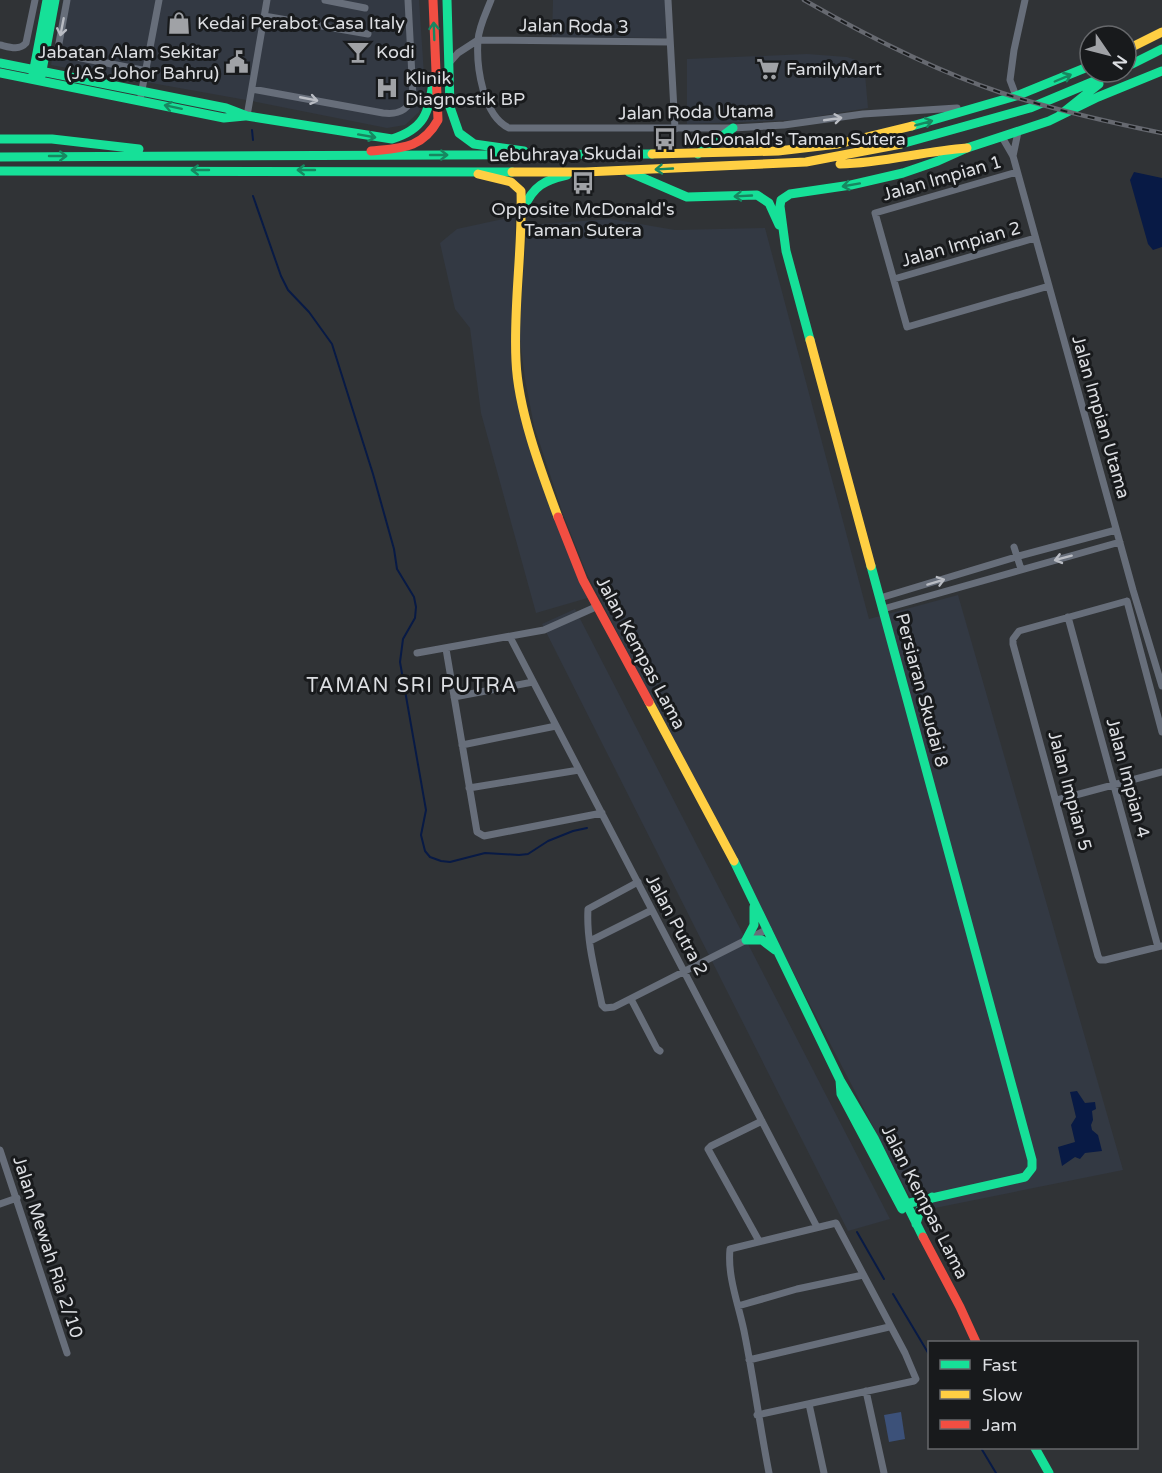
<svg xmlns="http://www.w3.org/2000/svg" width="1162" height="1473" font-family="'Varela Round',sans-serif">
<style>
.built{fill:#333943}
.green{fill:#3c5179}
.water{fill:#081a45}
.lines{fill:none;stroke-linecap:round;stroke-linejoin:round}
.stream{stroke:#081a45;stroke-width:2}
.street{stroke:#676e7a;stroke-width:7}
.fast{stroke:#16e098;stroke-width:9}
.slow{stroke:#ffcf43;stroke-width:9}
.jam{stroke:#f24e42;stroke-width:9}
.rail-casing{stroke:#666970;stroke-width:4.5}
.rail{stroke:#181a1c;stroke-width:2;stroke-dasharray:7;stroke-linecap:butt}
.oneway{stroke:#b9bcc3}
.oneway2{stroke:#178760}
.labels{text-anchor:middle;stroke-width:6;stroke-linejoin:round;paint-order:stroke}
.poi-label{font-size:18px;fill:#dcdee2;stroke:#181a1c;text-anchor:start}
.street-label{font-size:18px;fill:#dcdee2;stroke:#181a1c}
.neighbourhood-label{font-size:20px;letter-spacing:1.5px;fill:#dcdee2;stroke:#181a1c}
</style>
<rect width="100%" height="100%" fill="#303336"/>
<!-- built -->
<path class="built" d="M63 0H419L425 90 419 112 405 125 387 128 252 101 51 65Z
M553 0H665L666 38 552 37Z
M807 54 847 57 864 63 868 108 795 120 687 124V59Z
M515 218V323L520 412 591 597 536 613 481 413 470 328 455 309 440 243 457 229 503 219Z
M611 219 675 230 765 228 869 619 958 595 1123 1170 920 1211 907 1192 586 572 563 514 534 426 525 379 519 332 527 225Z
M575 609 890 1219 848 1231 542 624Z"/>
<!-- green -->
<path class="green" d="M901 1412 905 1439 889 1442 884 1415Z"/>
<!-- water -->
<path class="water" d="M1134 172 1162 178V247L1153 250 1148 244 1130 180Z
M1077 1091 1085 1103 1095 1102 1096 1109 1092 1111 1093 1120 1091 1125 1092 1130 1098 1135 1102 1151 1085 1153 1080 1159 1075 1157 1062 1166 1058 1147 1075 1142 1071 1125 1076 1117 1070 1092Z"/>
<g class="lines">
<!-- stream -->
<path class="stream" d="M252 130 253 140
M253 196 281 276 288 290 309 312 332 344 373 474 394 549 397 569 414 597 416 607 415 618 403 639 400 662 426 810 421 835 425 851 430 857 441 861 450 862 485 853 519 855 528 854 548 841 573 831 587 828
M857 1232 884 1279
M893 1294 930 1356
M981 1448 996 1473"/>
<!-- street -->
<path class="street" d="M325 0 365 8
M491 0C486 13 479 26 478 40 476 66 483 116 509 128H733L784 125 863 114 957 108
M668 0 675 129
M264 16 368 34
M0 45C9 47 19 51 26 43L35 0
M46 51 147 71
M57 54 67 0
M450 62 458 53 478 40 670 42
M252 89 383 113C398 115 408 111 413 96L408 0
M141 95 159 0
M1016 96 1010 80 1014 50 1025 0
M247 116 267 0
M1002 137 1013 156 1133 590 1162 686
M1013 156 1018 132
M1017 172 875 213 907 327 1049 286
M894 279 1035 238
M1014 547 1021 569
M880 598 1019 556 1116 530
M883 609 1120 542
M1068 617 1158 947
M510 637 817 1227
M446 649 477 832 484 836 602 813
M417 653 544 630 598 606
M454 697 533 682
M1162 732 1127 601 1019 631 1013 639V644L1098 956 1100 960H1105L1162 946
M462 745 556 726
M469 788 579 770
M1057 800 1162 772
M638 882 588 909C586 941 596 975 602 1005L605 1008 614 1007 768 929
M590 941 652 910
M631 999 657 1049 660 1051
M0 1150 67 1353
M0 1204 17 1198
M759 1241 708 1149 711 1146 762 1121
M738 1306 797 1289 863 1275
M749 1360 889 1327
M866 1391 884 1473
M809 1404 824 1473
M757 1415 914 1381 916 1379 905 1353 836 1223 730 1249C727 1278 740 1308 745 1336 754 1381 760 1427 769 1473"/>
<!-- fast -->
<path class="fast" d="M447 0 450 107 459 133 474 144 524 151
M0 63 226 108 247 116 392 139C424 129 429 113 433 82
M1126 67 1162 49
M0 73 224 118 245 116
M33 74 47 0
M41 76 55 0
M1060 115 1099 84
M912 126 1016 96 1090 66
M0 139H52L139 149
M901 144 1030 108 1116 72
M698 154 733 128
M0 157 652 154
M0 171 512 172
M629 172 687 197 757 195 769 203 779 225
M524 208C533 186 545 180 567 175
M810 340 786 251 780 206 781 200 790 194 851 185 903 173 938 161 967 148 1049 121 1098 97 1162 71
M871 566 1032 1160V1168L1025 1177 901 1205
M734 861 840 1080 874 1138 923 1237
M746 940H762L775 950
M746 940 754 925V907
M840 1080 841 1094 902 1209
M916 1224 920 1210 932 1197
M1035 1448 1049 1473"/>
<!-- slow -->
<path class="slow" d="M1126 50 1162 32
M652 154 778 151 838 144 912 126
M840 164C883 163 924 151 967 148
M512 172H585L806 162 901 144
M478 174 511 182 521 191C523 248 513 305 516 361 518 410 541 471 558 517
M810 340 871 566
M649 702 734 861"/>
<!-- jam -->
<path class="jam" d="M371 151C401 148 422 149 438 120L433 0
M558 517 583 580 649 702
M923 1237 960 1307 976 1342"/>
<!-- rail casing -->
<g class="rail-casing">
<path id="rail" d="M804 0C867 36 933 70 1002 93 1055 110 1108 122 1162 133"/>
</g>
<!-- rail -->
<use href="#rail" class="rail"/>
</g>
<!-- one-way arrows -->
<defs><path id="oneway-shaft" d="M-6 0H5M1.5-3L5.5 0L1.5 3" fill="none" stroke-width="1.6" stroke-linecap="round" stroke-linejoin="round" transform="scale(1.5)"/></defs>
<g class="oneway">
<use href="#oneway-shaft" transform="translate(62 27) rotate(101)"/>
<use href="#oneway-shaft" transform="translate(309 99) rotate(11)"/>
<use href="#oneway-shaft" transform="translate(833 119) rotate(-8)"/>
<use href="#oneway-shaft" transform="translate(1063 558) rotate(165)"/>
<use href="#oneway-shaft" transform="translate(936 582) rotate(-17)"/>
</g>
<g class="oneway2">
<use href="#oneway-shaft" transform="translate(434 31) rotate(-92)"/>
<use href="#oneway-shaft" transform="translate(1063 78) rotate(-23)"/>
<use href="#oneway-shaft" transform="translate(173 107) rotate(-168)"/>
<use href="#oneway-shaft" transform="translate(924 123) rotate(-15)"/>
<use href="#oneway-shaft" transform="translate(367 136) rotate(10)"/>
<use href="#oneway-shaft" transform="translate(439 155)"/>
<use href="#oneway-shaft" transform="translate(58 156)"/>
<use href="#oneway-shaft" transform="translate(664 169) rotate(177)"/>
<use href="#oneway-shaft" transform="translate(200 170) rotate(180)"/>
<use href="#oneway-shaft" transform="translate(306 170) rotate(-180)"/>
<use href="#oneway-shaft" transform="translate(851 185) rotate(170)"/>
<use href="#oneway-shaft" transform="translate(743 196) rotate(177)"/>
</g>
<!-- icons -->
<defs>
<g id="shop-bare" transform="scale(1.8)"><path d="M-5-2.5h2.3a2.7 3.5 0 0 1 5.4 0H5L5.5 6h-11ZM-1.5-2.5h3a1.5 2.3 0 0 0-3 0Z" fill="#a0a2a6" stroke="#181a1c" stroke-width="2.5" paint-order="stroke"/></g>
<g id="bar-bare" transform="scale(1.8)"><path d="M-6-5H6L.8 .8V4.5H3.5V6h-7V4.5H-.8V.8Z" fill="#a0a2a6" stroke="#181a1c" stroke-width="2.5" paint-order="stroke"/></g>
<g id="civic-bare" transform="scale(1.8)"><path d="M-.6-6.5H3V-4.5H.6V-3L4-1V1h2V6H-6V1h2V-1L-.6-3ZM-1.2 2.5V6h2.4V2.5Z" fill="#a0a2a6" stroke="#181a1c" stroke-width="2.5" paint-order="stroke"/></g>
<g id="supermarket-bare" transform="scale(1.8)"><path d="M-6-5.5h2.5l.6 2H6L4.5 2H-2.5L-4.4-4H-6ZM-1.5 3.2a1.3 1.3 0 1 0 .1 0ZM3 3.2a1.3 1.3 0 1 0 .1 0Z" fill="#a0a2a6" stroke="#181a1c" stroke-width="2.5" paint-order="stroke"/></g>
<g id="hospital-bare" transform="scale(1.8)"><path d="M-5-5h3v3.5h4V-5h3V5h-3V1.5h-4V5h-3Z" fill="#a0a2a6" stroke="#181a1c" stroke-width="2.5" paint-order="stroke"/></g>
<g id="bus-bare" transform="scale(1.8)"><path d="M-5-6H5V4H4V6H2V4H-2V6H-4V4H-5ZM-3.5-4V0h7V-4ZM-3.5 1.2v1.5H-2V1.2ZM2 1.2v1.5H3.5V1.2Z" fill="#a0a2a6" stroke="#181a1c" stroke-width="2.5" paint-order="stroke"/></g>
</defs>
<g fill-rule="evenodd">
<use href="#shop-bare" x="179" y="23"/>
<use href="#bar-bare" x="358" y="52"/>
<use href="#civic-bare" x="237" y="62"/>
<use href="#supermarket-bare" x="768" y="69"/>
<use href="#hospital-bare" x="387" y="88"/>
<use href="#bus-bare" x="665" y="139"/>
<use href="#bus-bare" x="583" y="183"/>
</g>
<g class="labels">
<!-- poi labels -->
<g class="poi-label">
<text x="197" y="29">Kedai Perabot Casa Italy</text>
<text x="219" y="58" text-anchor="end">Jabatan Alam Sekitar<tspan x="219" dy="21">(JAS Johor Bahru)</tspan></text>
<text x="376" y="58">Kodi</text>
<text x="786" y="75">FamilyMart</text>
<text x="405" y="84">Klinik<tspan x="405" dy="21">Diagnostik BP</tspan></text>
<text x="683" y="145">McDonald's Taman Sutera</text>
<text x="583" y="215" text-anchor="middle">Opposite McDonald's<tspan x="583" dy="21">Taman Sutera</tspan></text>
</g>
<!-- street labels -->
<g class="street-label">
<text transform="translate(574 26) rotate(1)" y="6">Jalan Roda 3</text>
<text transform="translate(696 112) rotate(-1)" y="6">Jalan Roda Utama</text>
<text transform="translate(565 154) rotate(-1)" y="6">Lebuhraya Skudai</text>
<text transform="translate(942 178) rotate(-16)" y="6">Jalan Impian 1</text>
<text transform="translate(961 244) rotate(-16)" y="6">Jalan Impian 2</text>
<text transform="translate(1101 417) rotate(74)" y="6">Jalan Impian Utama</text>
<text transform="translate(641 653) rotate(62)" y="6">Jalan Kempas Lama</text>
<text transform="translate(922 690) rotate(75)" y="6">Persiaran Skudai 8</text>
<text transform="translate(1128 778) rotate(75)" y="6">Jalan Impian 4</text>
<text transform="translate(1070 791) rotate(75)" y="6">Jalan Impian 5</text>
<text transform="translate(677 925) rotate(62)" y="6">Jalan Putra 2</text>
<text transform="translate(925 1202) rotate(63)" y="6">Jalan Kempas Lama</text>
<text transform="translate(48 1247) rotate(72)" y="6">Jalan Mewah Ria 2/10</text>
</g>
<!-- neighbourhood labels -->
<g class="neighbourhood-label">
<text x="412" y="692">TAMAN SRI PUTRA</text>
</g>
</g>
<!-- legend -->
<rect x="928" y="1341" width="210" height="108" fill="#181a1c" stroke="#66686b" stroke-width="1.5"/>
<rect x="940" y="1360" width="30" height="9" fill="#16e098" stroke="#66686b" stroke-width="1.5"/>
<text x="982" y="1371" font-size="18" fill="#dcdee2">Fast</text>
<rect x="940" y="1390" width="30" height="9" fill="#ffcf43" stroke="#66686b" stroke-width="1.5"/>
<text x="982" y="1401" font-size="18" fill="#dcdee2">Slow</text>
<rect x="940" y="1420" width="30" height="9" fill="#f24e42" stroke="#66686b" stroke-width="1.5"/>
<text x="982" y="1431" font-size="18" fill="#dcdee2">Jam</text>
<!-- north arrow -->
<g transform="translate(1108 54) rotate(125)"><circle r="28" fill="#181a1c" stroke="#66686b" stroke-width="1.5"/>
<path d="M0-4.5L10 22L0 15L-10 22Z" fill="#a0a2a6"/>
<text y="-9" font-size="16" font-weight="bold" text-anchor="middle" fill="#dcdee2">N</text>
</g>
</svg>
